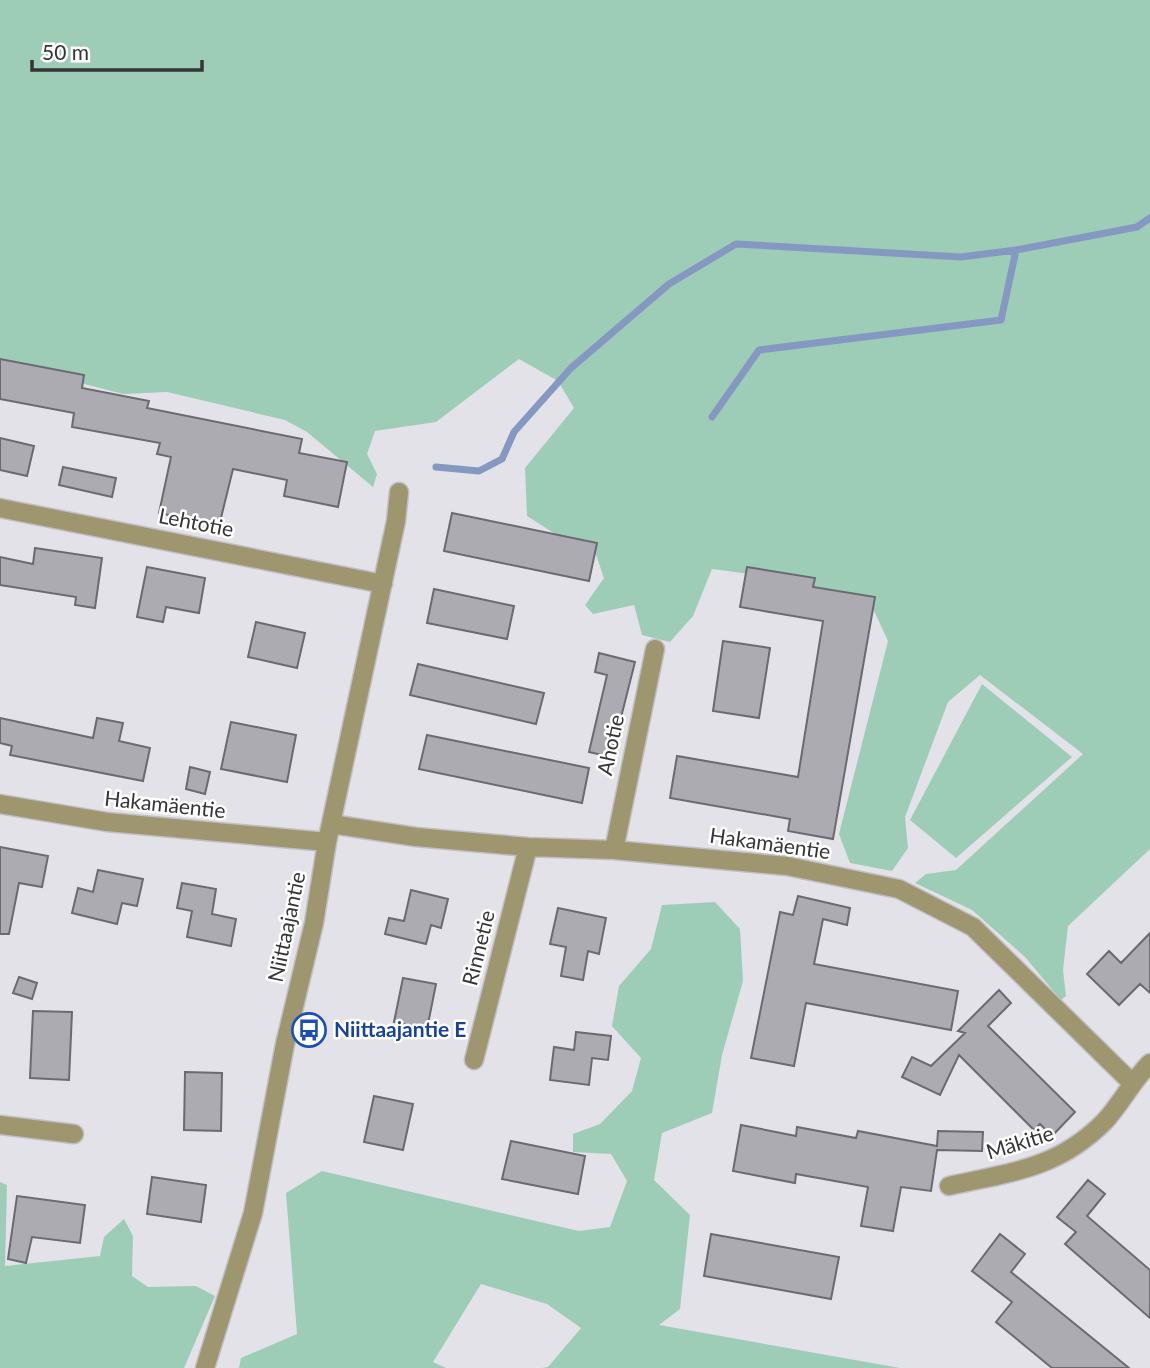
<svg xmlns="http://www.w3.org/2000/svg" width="1150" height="1368" font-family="Lato,sans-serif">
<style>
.green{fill:#9ecdb7}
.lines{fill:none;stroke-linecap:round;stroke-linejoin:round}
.stream{stroke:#8498c2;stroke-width:7}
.building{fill:#acabb1;stroke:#6b6a6f;stroke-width:2}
.street-casing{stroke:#bfbfc5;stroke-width:21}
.street{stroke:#9e966e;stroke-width:18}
.labels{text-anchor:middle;stroke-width:5;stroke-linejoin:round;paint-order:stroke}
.street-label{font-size:21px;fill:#353537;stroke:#fff}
.transit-label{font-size:21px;font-weight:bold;fill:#164399;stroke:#fff;text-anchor:start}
</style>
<rect width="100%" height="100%" fill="#e2e2e8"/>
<!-- green -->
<path class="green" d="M0 0H1150V849L1068 926 1063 970 1066 996 1061 1000 1025 957 972 910 915 883 926 874 956 870 1083 754 980 675 948 702 905 817 908 848 892 871 850 863 839 834 888 641 868 598 827 596 788 579 712 569 693 616 670 642 642 635 634 605 593 614 585 605 604 578 595 552 563 539 527 516 525 468 574 408 558 381 519 359 436 422 375 431 367 454 377 474 373 487 307 432 285 420 167 392 123 394 0 362Z
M982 684 1072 757 956 858 910 820Z
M715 902 740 929 743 981 722 1055 712 1113 662 1133 654 1180 690 1215 680 1309 659 1325 900 1368H542L548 1367 581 1328 547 1304 481 1284 433 1362 446 1368H239L241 1358 297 1334 286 1193 322 1171 579 1231 610 1227 627 1181 611 1154 573 1152V1134L600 1124 632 1091 641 1058 612 1026 619 986 651 949 662 905Z
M0 1182 7 1185 5 1266 100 1256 104 1237 124 1219 133 1236 132 1276 148 1287 196 1286 215 1296 184 1368H0Z"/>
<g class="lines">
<!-- stream -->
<path class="stream" d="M712 417 759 350 1001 320 1016 250
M436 467 479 471 502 459 514 432 571 368 669 284 736 244 961 257 1016 250 1137 227 1150 218"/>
</g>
<!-- building -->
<path class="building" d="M0 359 84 375 82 388 149 401 147 408 302 439 299 453 347 462 338 507 284 496 287 480 233 469 219 526 159 513 171 457 157 454 160 443 72 427 74 413 0 399Z
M0 438 34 446 27 476 0 470Z
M63 467 116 478 112 497 59 485Z
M452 513 597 543 589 581 444 551Z
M35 548 102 558 95 608 75 605 76 597 0 585V557L33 564Z
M147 567 205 578 199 613 166 607 163 622 137 617Z
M747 567 815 578 813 587 875 597 833 839 788 831 790 819 670 798 677 756 798 777 823 621 740 607Z
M434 589 514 606 507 639 427 623Z
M256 622 305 633 297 668 248 657Z
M723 641 770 648 759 718 713 711Z
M599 653 635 662 611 757 589 752 607 675 595 672Z
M418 664 544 693 536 724 410 695Z
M0 718 93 738 97 718 123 723 119 741 150 748 143 781 10 755 12 746 0 743Z
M231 722 296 735 287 782 221 769Z
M427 735 589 768 582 803 419 769Z
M190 767 210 772 205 794 186 789Z
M0 847 48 856 42 887 19 883 9 934H0Z
M98 870 143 879 137 906 122 903 117 924 72 913 78 888 93 892Z
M182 883 216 889 212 914 236 919 231 946 187 937 192 911 177 908Z
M411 890 448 899 441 928 431 925 426 944 385 934 389 918 404 921Z
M798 896 850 908 847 925 823 919 814 964 958 991 951 1030 806 1003 794 1066 751 1058 780 912 793 915Z
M558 908 606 918 599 954 588 951 583 980 561 976 566 947 550 944Z
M1150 933V993L1140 984 1119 1005 1087 974 1109 951 1121 963Z
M19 977 37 983 32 999 13 993Z
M403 978 436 984 427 1029 394 1022Z
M999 990 1011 1003 988 1026 1075 1112 1052 1136 1040 1124 1034 1130 959 1055 940 1095 902 1077 912 1057 931 1066 965 1033 958 1031Z
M33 1011 72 1012 69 1080 30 1078Z
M576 1032 611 1036 608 1060 592 1058 589 1085 550 1080 554 1047 574 1050Z
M185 1072 222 1073 221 1131 184 1130Z
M374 1096 413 1104 403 1150 364 1142Z
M741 1125 796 1136 797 1127 856 1138 858 1131 937 1146 938 1131 983 1132 982 1151 937 1150 931 1191 901 1187 893 1231 861 1226 868 1187 796 1174 795 1183 733 1171Z
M511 1141 585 1156 578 1194 502 1179Z
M152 1177 206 1185 201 1222 147 1214Z
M1088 1180 1105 1194 1087 1216 1150 1270V1318L1065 1244 1076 1232 1057 1217Z
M17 1196 85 1205 80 1243 32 1237 26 1263 8 1259Z
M711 1234 839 1257 831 1299 704 1276Z
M1000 1234 1025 1254 1011 1272 1129 1368H1052L996 1322 1012 1302 972 1271Z"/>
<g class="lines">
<!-- street casing -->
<g class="street-casing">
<path id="street" d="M0 508 383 584
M0 804 107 822 327 842
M331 824 416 837 528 847 614 850 787 866 899 889 973 927 1131 1082
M614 850 655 649
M474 1060 528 847
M0 1125 74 1134
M949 1186C1011 1172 1057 1169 1104 1122 1121 1104 1132 1081 1150 1063
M205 1368 253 1213 285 1044 314 923 327 842 396 521 399 492"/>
</g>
<!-- street -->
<use href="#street" class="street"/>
</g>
<!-- icons -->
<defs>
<g id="bus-ring" transform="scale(1.75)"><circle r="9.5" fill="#fff" stroke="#1a4fb4" stroke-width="1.5"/><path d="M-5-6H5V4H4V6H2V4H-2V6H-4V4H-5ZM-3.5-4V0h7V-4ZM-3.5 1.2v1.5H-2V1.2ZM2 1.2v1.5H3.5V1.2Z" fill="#1a4fb4"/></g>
</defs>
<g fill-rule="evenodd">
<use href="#bus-ring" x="309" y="1030"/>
</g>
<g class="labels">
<!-- street labels -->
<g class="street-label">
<text transform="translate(196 523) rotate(11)" y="7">Lehtotie</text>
<text transform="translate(611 745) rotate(-78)" y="7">Ahotie</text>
<text transform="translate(165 805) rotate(6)" y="7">Hakamäentie</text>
<text transform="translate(770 844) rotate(8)" y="7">Hakamäentie</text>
<text transform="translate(287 927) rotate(-78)" y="7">Niittaajantie</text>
<text transform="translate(479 948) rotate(-76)" y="7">Rinnetie</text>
<text transform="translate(1020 1143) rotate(-17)" y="7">Mäkitie</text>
</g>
<!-- transit labels -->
<g class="transit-label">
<text x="334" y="1037">Niittaajantie E</text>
</g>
</g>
<!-- scale -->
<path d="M32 60v10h170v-10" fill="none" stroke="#353537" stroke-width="3.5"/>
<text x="42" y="60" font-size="21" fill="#353537" stroke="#ffffff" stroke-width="5" paint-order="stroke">50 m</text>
</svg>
